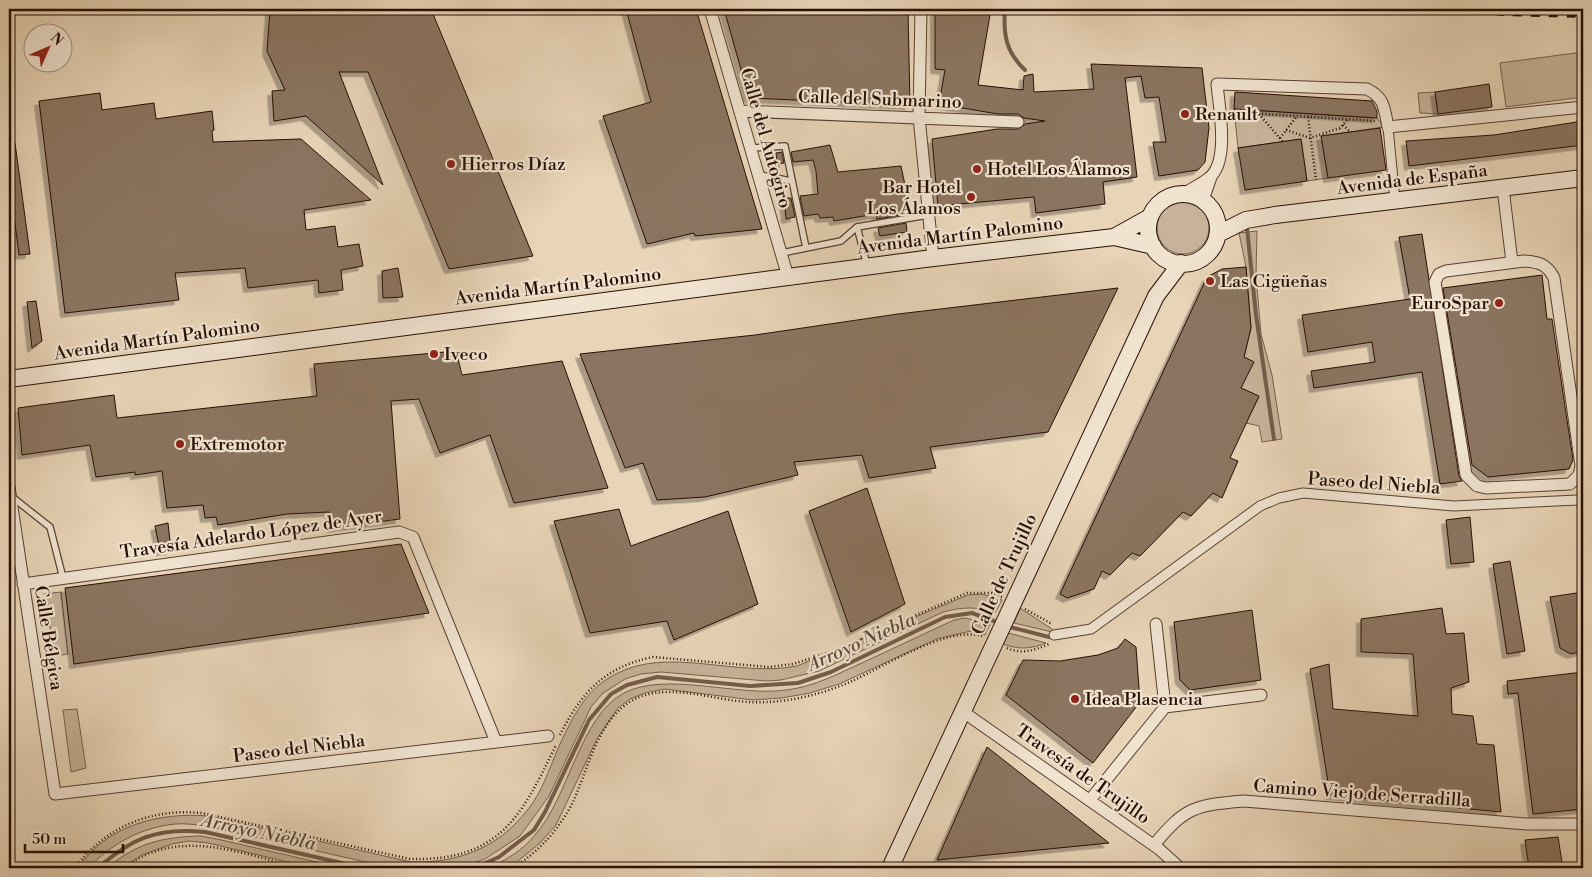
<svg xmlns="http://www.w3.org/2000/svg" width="1592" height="877" font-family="'Libre Bodoni',serif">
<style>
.green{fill:#c7b399;stroke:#77614e}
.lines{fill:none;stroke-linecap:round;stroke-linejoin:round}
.stream{stroke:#735d4b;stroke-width:4}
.building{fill:#8b7561;stroke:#270f04;filter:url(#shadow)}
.service-casing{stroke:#574031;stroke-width:8}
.pedestrian-casing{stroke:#574031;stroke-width:11}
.minor-casing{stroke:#574031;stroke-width:13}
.secondary-casing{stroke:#270f04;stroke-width:18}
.path{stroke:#270f04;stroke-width:2.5;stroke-dasharray:1 2.5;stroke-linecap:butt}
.service{stroke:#f0e3d0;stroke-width:5.5}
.pedestrian{stroke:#f0e3d0;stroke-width:9}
.minor{stroke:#f0e3d0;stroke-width:11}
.secondary{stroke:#f0e3d0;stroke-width:16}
.rail{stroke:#270f04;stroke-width:4;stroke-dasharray:9 9;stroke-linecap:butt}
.poi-dot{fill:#8f2418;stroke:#f0e3d0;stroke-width:2}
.labels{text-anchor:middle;stroke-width:4.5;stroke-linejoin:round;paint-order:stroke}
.street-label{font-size:18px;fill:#270f04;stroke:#f0e3d0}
.poi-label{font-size:18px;fill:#270f04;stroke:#f0e3d0;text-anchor:start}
.water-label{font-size:19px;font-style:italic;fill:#604a39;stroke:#f0e3d0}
</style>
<defs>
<filter id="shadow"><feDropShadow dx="-4.5" dy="4.5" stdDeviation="0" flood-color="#0004"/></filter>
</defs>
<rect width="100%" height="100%" fill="#e8d4b7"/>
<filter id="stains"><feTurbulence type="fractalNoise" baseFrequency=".004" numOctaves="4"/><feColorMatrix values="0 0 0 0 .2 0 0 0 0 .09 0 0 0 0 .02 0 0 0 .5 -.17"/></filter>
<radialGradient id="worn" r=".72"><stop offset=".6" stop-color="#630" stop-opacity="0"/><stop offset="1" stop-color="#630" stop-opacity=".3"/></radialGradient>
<!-- green -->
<path class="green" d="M1583 52V97L1506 107 1500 63Z
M1435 92 1438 114 1420 113 1418 93Z
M1234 109 1377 118 1384 127 1322 136 1328 178 1307 181 1301 139 1238 148Z
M1157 228a26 26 0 1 1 52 0a26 26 0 1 1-52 0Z
M1257 231 1256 276 1261 334 1272 375 1282 439 1262 442 1259 426 1246 423 1259 397 1241 388 1253 362 1244 357 1251 328 1246 267 1239 233Z
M61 592 68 654 55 656 44 594Z
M982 594 1002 600 995 613C977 606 962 607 943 612L819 671 781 680 766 681 661 672 641 674 625 679 602 694 591 707 549 796 520 836 485 859 464 866 392 868 207 826C197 825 185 823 175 824 143 827 110 844 89 868H78C107 825 159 812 208 816L411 862C464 863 504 845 534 801 545 784 552 761 561 742 573 716 587 689 614 675 667 645 737 678 797 666L968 595Z
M1020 608 1052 629V632L1014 623Z
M965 618 990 624 985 635 971 631 937 639 839 684 810 693 782 698 753 700 665 689 645 693 630 699 618 708 597 739 556 825 540 843 518 861 508 868H489C506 860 523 850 535 835 569 797 580 716 624 693 666 671 738 697 786 690 814 687 839 673 864 662 894 648 924 634 954 620Z
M1008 633 1046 643C1031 649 1019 650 1003 644Z
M77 709 86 768 71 772 63 710Z
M201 836 217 839 343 868H313L208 843 189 841 172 844 142 855 123 868H107C137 843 162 837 201 836Z"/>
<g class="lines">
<!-- stream -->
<path class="stream" d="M1005 9C1003 35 1006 52 1025 70
M1247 228 1256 315 1274 439
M1006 626 1049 637
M98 868C132 838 158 827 205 832L364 868
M474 868 499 857 534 830 545 812 589 720 611 694 627 685 657 677 750 686 798 683 831 672 945 617 972 613 999 623"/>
</g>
<!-- building -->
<path class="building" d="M270 9H431L533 256 449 269 368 72H339L383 185 306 116 274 121 272 91 285 90 267 51Z
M626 9H696L762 229 695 236 694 233 647 244 603 116 651 102Z
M724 9H908L910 105 749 98Z
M935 9H991L978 85 1023 90 1024 76 1033 74 1034 92 1094 89 1091 64 1202 68 1209 128 1205 162 1198 170 1159 176 1153 142H1166L1159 97 1145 98 1141 76 1125 78 1137 177 1103 182 1105 204 1036 213 1034 197 938 206 932 139 997 129H1018L1025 124 1045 121 1024 118 1018 114H998L939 104 945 70 935 69Z
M1489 84 1492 107 1438 114 1435 92Z
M1235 92 1372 101 1377 111V118L1234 109Z
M100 93 102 110 154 103 156 119 212 111 214 130 212 131 213 142 301 139 371 200 304 210 306 230 335 226 338 247 359 244 363 266 341 270 343 290 319 293 318 280 248 288 245 268 175 273 179 300 65 313 39 101Z
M1583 121V145L1409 166 1406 141 1494 135Z
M1380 128 1386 170 1328 178 1321 136Z
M1301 139 1307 181 1245 190 1238 148Z
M15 143 30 254 19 255 9 176V144Z
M830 145 838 172 901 166 905 185V214L877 219 876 214 834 221 833 217 820 218 818 214 804 216 800 196 818 194 816 171 813 160 793 162 791 152Z
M782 152 784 163 777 164 776 153Z
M784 198H791L795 217 786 219Z
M906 223 907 232 880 236 878 228Z
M1422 234 1459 476 1462 481 1440 484 1422 372 1314 388 1311 371 1375 362 1372 342 1308 352 1302 315 1410 299 1399 237Z
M1246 267 1251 328 1244 357 1254 362 1241 388 1259 396 1230 458 1238 461 1222 498 1213 493 1191 516 1183 512 1140 556 1132 553 1110 575 1102 571 1094 589 1067 598 1060 594 1207 277 1222 269Z
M398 268 403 297 383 298 382 271Z
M1542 275 1547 319H1552L1573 460 1569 469 1488 477 1472 465 1443 288Z
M1118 288 1048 432 930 447 936 468 869 478 862 455 794 462 798 475 705 497 657 500 643 463 625 468 580 354 755 335 898 314Z
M36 301 42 341 32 348 27 302Z
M456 351 462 375 562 361 608 488 514 503 490 435 440 453 419 399 391 401 400 519 331 528 329 512 287 514 218 525 216 517 205 518 203 505 167 508 162 471 135 475V472L96 477 90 445 22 455 18 408 114 395 117 418 317 396 314 364Z
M867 488 905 604 851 632 809 511Z
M619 509 631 546 728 511 758 604 674 640 667 621 590 633 554 521Z
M1470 517 1474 562 1451 564 1446 520Z
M168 523 171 550 160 551 155 526Z
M401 544 429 613 74 664 65 588Z
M1510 561 1525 651 1507 654 1493 564Z
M1583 592V651L1571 654 1560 648 1550 597Z
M1442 608 1446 634 1464 633 1469 682 1451 688 1452 714 1473 716 1477 744 1494 745 1501 812 1330 795 1310 669 1329 664 1333 709 1418 716 1413 654 1361 652V619Z
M1252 610 1261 680 1190 690 1180 680 1174 622Z
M1125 639 1136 647 1140 702 1093 763 1006 695 1023 660 1060 661 1098 655 1118 648Z
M1583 672V809L1533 814 1518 693 1508 694 1507 681Z
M987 747 1109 843 937 860Z
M1558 837 1563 868H1529L1525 840Z"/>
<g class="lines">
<!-- service casing -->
<g class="service-casing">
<path id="service" d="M752 148 785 146 806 248 841 241 857 227 867 265
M760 175 791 181
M857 227 928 215
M782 253 806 248
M12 497 50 527 63 578"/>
</g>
<!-- pedestrian casing -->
<g class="pedestrian-casing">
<path id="pedestrian" d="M1388 127 1395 201
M1054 635 1091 629 1260 506 1279 498 1303 493 1454 506 1578 500 1583 503"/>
</g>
<!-- minor casing -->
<g class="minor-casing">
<path id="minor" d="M710 9 788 277
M921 9 919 117 933 258
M740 111 1018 122
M1503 188 1512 262
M1183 194C1191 189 1202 184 1209 178 1230 162 1219 107 1217 84L1367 89C1385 98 1384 108 1388 127L1583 107
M1203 200 1211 177
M1524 261C1539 262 1547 264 1554 278L1581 466 1579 475 1570 484 1486 488 1477 486 1466 475 1435 282 1439 274 1446 271Z
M9 487 55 794 548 736
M23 584 399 532 413 537 496 742
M1156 624 1165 707
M962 711 1159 849 1180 868
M1090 800 1165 707 1261 695
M1154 845C1185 807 1195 805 1244 801L1527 824H1583"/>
</g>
<!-- secondary casing -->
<g class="secondary-casing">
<path id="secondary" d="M1148 229a35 35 0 1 1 70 0a35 35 0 1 1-70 0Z
M1218 234 1246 220 1275 215 1583 178
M1114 237 1150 217
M9 379 925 259 1114 237 1153 246
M890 868 1156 296 1181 263"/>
</g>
<!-- path -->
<path class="path" d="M1234 112 1375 121
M1259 114 1283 142
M1308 117 1316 180
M1343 125 1350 132
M1286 130 1310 138 1340 128 1348 119
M1280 138 1297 116
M1025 609 1052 624
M1007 648C1023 655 1034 650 1049 644
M560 735C581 693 604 667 653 657L769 667 793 664 833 651 967 593H992L1002 597
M75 868C105 827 151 808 202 813L410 859C500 861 521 817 556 745
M124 868C179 826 241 854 301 868
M513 868C538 852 559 830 573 802 587 771 596 728 624 706 659 678 709 700 749 702 783 704 821 695 852 681 885 666 947 626 982 636"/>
<!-- service -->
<use href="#service" class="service"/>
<!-- pedestrian -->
<use href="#pedestrian" class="pedestrian"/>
<!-- minor -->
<use href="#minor" class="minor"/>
<!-- secondary -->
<use href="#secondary" class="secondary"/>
<!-- rail -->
<path class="rail" d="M1459 9 1503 14 1583 16"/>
</g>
<!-- markers -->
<g class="poi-dot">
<circle cx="1185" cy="114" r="5"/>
<circle cx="451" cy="164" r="5"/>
<circle cx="977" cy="169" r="5"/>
<circle cx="971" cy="197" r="5"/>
<circle cx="1210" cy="281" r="5"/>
<circle cx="1499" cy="303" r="5"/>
<circle cx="434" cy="354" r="5"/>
<circle cx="180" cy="444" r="5"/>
<circle cx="1075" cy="699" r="5"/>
</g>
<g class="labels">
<!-- street labels -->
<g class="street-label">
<text transform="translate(880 99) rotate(2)" y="6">Calle del Submarino</text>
<text transform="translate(766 138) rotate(74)" y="6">Calle del Autogiro</text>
<text transform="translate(1412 179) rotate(-7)" y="6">Avenida de España</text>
<text transform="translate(960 235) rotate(-7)" y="6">Avenida Martín Palomino</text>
<text transform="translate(558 286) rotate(-7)" y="6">Avenida Martín Palomino</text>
<text transform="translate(157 339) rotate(-8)" y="6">Avenida Martín Palomino</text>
<text transform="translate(1374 483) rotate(4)" y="6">Paseo del Niebla</text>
<text transform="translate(251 534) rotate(-8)" y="6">Travesía Adelardo López de Ayer</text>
<text transform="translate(1004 574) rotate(-65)" y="6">Calle de Trujillo</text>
<text transform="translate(49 638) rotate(81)" y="6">Calle Bélgica</text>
<text transform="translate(299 748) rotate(-7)" y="6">Paseo del Niebla</text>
<text transform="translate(1083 774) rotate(35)" y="6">Travesía de Trujillo</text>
<text transform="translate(1362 793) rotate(4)" y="6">Camino Viejo de Serradilla</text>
</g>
<!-- poi labels -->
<g class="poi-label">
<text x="1195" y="120">Renault</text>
<text x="461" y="170">Hierros Díaz</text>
<text x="987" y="175">Hotel Los Álamos</text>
<text x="961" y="193" text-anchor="end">Bar Hotel<tspan x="961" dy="21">Los Álamos</tspan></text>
<text x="1220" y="287">Las Cigüeñas</text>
<text x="1489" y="309" text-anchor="end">EuroSpar</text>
<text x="444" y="360">Iveco</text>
<text x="190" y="450">Extremotor</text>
<text x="1085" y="705">Idea Plasencia</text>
</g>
<!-- water labels -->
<g class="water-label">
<text transform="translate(861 641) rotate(-24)" y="7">Arroyo Niebla</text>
<text transform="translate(259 831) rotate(12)" y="7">Arroyo Niebla</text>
</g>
</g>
<!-- margin -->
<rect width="1592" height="877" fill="none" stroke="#e8d4b7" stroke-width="30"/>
<rect x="10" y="10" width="1572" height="857" fill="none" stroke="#270f04" stroke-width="2.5"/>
<rect x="15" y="15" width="1562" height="847" fill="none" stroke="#270f04"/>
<!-- north arrow -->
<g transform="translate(48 48) rotate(45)"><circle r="24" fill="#f0e3d0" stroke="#a08e7e"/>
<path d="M0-4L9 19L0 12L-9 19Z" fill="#8f2418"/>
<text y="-8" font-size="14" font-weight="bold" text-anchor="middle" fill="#270f04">N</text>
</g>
<!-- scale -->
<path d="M25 844v8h98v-8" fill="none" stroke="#270f04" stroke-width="2.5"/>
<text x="32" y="844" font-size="15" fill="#270f04" stroke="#f0e3d0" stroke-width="4" paint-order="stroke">50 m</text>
<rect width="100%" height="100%" filter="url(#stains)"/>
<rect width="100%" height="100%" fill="url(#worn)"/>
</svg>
